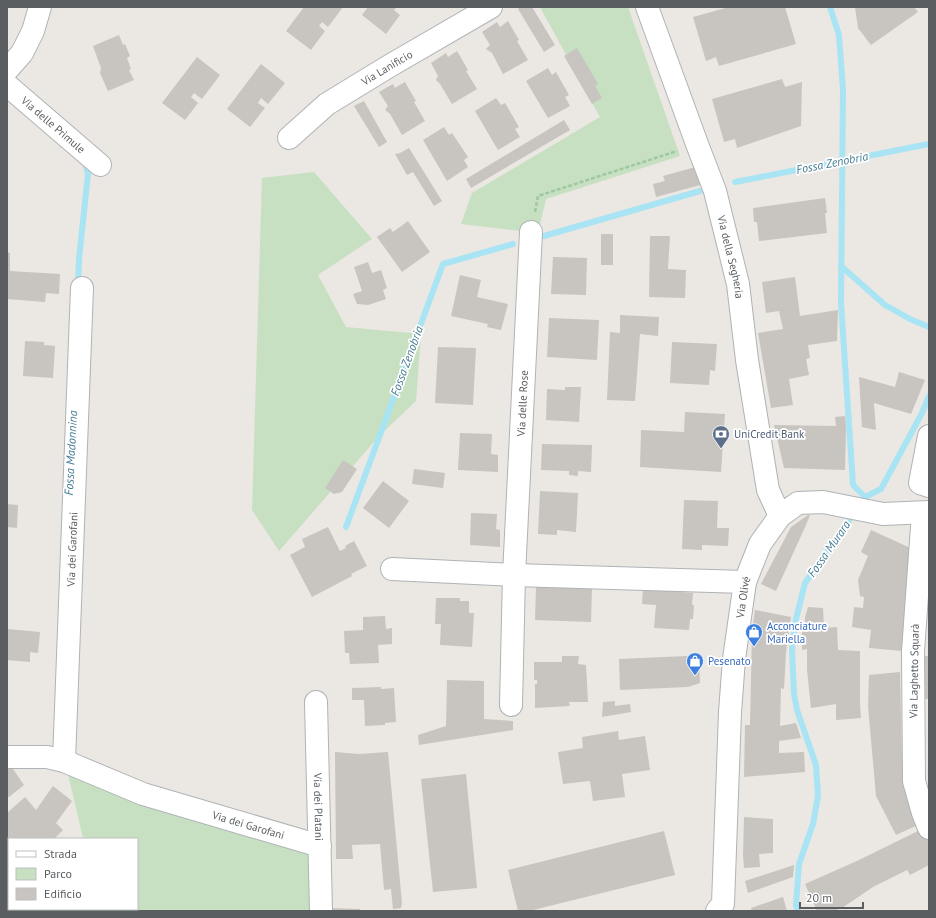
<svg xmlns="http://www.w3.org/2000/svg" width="936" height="918" font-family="'PT Sans',sans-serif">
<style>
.green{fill:#c7e0c1}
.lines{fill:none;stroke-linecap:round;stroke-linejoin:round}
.stream{stroke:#a8e4f4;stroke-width:6}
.building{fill:#c8c4c0}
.minor-casing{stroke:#afb3b6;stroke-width:24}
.tertiary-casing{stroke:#afb3b6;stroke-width:24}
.path{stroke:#9fc7a1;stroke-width:2.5;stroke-dasharray:4 2;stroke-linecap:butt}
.minor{stroke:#fff;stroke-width:22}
.tertiary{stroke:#fff;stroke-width:22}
.labels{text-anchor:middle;stroke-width:3.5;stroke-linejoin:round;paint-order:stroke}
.street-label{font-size:11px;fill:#5a5e61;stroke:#fff}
.service-label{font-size:11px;fill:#4e5e75;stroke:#fff;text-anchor:start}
.shop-label{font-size:11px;fill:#366cbe;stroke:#fff;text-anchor:start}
.water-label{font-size:12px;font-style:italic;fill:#437b93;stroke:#fff}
</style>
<rect width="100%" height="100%" fill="#ebe7e2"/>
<!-- green -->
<path class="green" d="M540 7H628L680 156 546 199 538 233 461 224 472 193 600 117Z
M314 172 372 239 318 275 346 327 421 334 416 401 379 436 279 551 252 510 262 178Z
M67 770 313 849 310 911H120L119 909H137V839H84L82 834Z"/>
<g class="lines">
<!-- stream -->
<path class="stream" d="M830 7 839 35 843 90 841 303 853 485 865 497
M735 182 929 144
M544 236 700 191
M841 266 885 305 910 319 929 327
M78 286 79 259 88 174 85 162
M860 505 865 497 881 489 922 413 929 396
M346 527 443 264 513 244
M798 911 796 905 799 864 813 824 818 796 816 765 797 710 794 694 792 649 796 619 805 583 854 513"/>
</g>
<!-- building -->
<path class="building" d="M304 7H343L328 27 322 22 319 26 325 31 311 50 286 31Z
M368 7H397L394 10 400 15 386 34 362 15Z
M521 7H532L555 45 544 52 518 9Z
M729 7H785L796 44 719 66 716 57 706 61 693 17Z
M855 7H914L918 12 871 45 858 28Z
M508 21 519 40 517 41 528 60 503 74 492 53 486 49 490 45 482 32 497 22 500 27Z
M119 35 123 45 125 44 130 56 127 58 131 69 129 70 134 80 108 91 100 73 101 68 93 46Z
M577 48 598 84 595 86 602 98 592 104 564 56Z
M457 51 468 70 466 71 477 89 452 104 440 84 436 80 438 76 431 63 446 53 448 57Z
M197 57 220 75 202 99 194 93 191 97 198 103 185 120 162 103Z
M261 64 285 83 268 104 261 98 258 103 265 108 250 127 227 109Z
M548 68 552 75 556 72 569 95 565 97 570 106 548 118 526 81Z
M782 79 785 87 802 82 801 126 737 148 735 139 724 142 712 99Z
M405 82 416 101 414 102 425 121 402 135 390 114 385 110 388 106 379 92 393 84 395 88Z
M496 98 501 105 505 103 519 127 515 129 520 137 498 150 475 111Z
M364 101 387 142 379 147 354 106Z
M564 120 570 130 471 188 466 179Z
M444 127 449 135 452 133 468 157 464 160 468 167 447 181 423 140Z
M409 148 442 201 434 206 413 172 407 175 395 154 400 153Z
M699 166 704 184 656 197 653 184 665 181 663 176Z
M825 198 827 213H825L827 233 759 241 757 222H754L753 208Z
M408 221 430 252 402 272 377 237 390 228 393 232Z
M601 234H613V265H601Z
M650 236H670L668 269 686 270 685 298 649 297Z
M7 252 10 253V271L60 274 59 294 46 293 45 302 7 299Z
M553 257 587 258 586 295 551 294Z
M368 262 372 273 381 270 387 288 383 290 386 299 368 305 357 304 353 294 362 291 354 267Z
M460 275 481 280 477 297 508 304 501 330 487 327 488 324 451 316Z
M795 277 800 316 838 310 837 341 808 345 810 358 806 359 809 375 789 379 793 405 771 408 758 333 783 329 779 311 766 313 762 282Z
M620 315 659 317 658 336 640 334 635 401 607 400 610 332 620 333Z
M549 318 599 320 597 360 547 357Z
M25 341 44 342V345L55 346 53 378 23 376Z
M672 342 717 344 715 371 710 370 709 385 670 383Z
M438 347 476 348 473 405 435 403Z
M899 372 925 380 911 414 874 403 876 430 862 427 859 377 895 387Z
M565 387H581L579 422 546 420 547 389 565 390Z
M685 412 725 414 721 472 640 467 641 430 684 432Z
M845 416 846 427 845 470 784 468 774 425 836 426 835 417Z
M460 433 492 434 491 454 498 455V472L458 470Z
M542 444 592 445 591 472 578 471V476L569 475V471L541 470Z
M343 460 357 469 342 492 334 494 325 488Z
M414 469 445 473 443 488 412 484Z
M383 481 409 501 389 528 363 508Z
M540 491 578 493 576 532 557 530V535L538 534Z
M684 500 718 501 717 528H729L728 546 702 545V550L682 549Z
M7 504 18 505 17 528 7 527Z
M471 513 497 514 496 529 500 530V547L470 545Z
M808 515H810L806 525 776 591 761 584 791 527Z
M328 527 340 551 346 548 345 546 354 541 367 566 351 574 352 576 312 597 290 555 305 547 302 539Z
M871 530 917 551 909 584 902 651 869 648 871 630 852 627 854 607 863 608 864 597 860 596 858 580 868 556 861 552Z
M536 587 592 589 591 622 535 620Z
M643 589 693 593 692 605H694L693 619H690L689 630 654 628 656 605 642 604Z
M436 598H460V601H469V613H474L472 647 440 645 441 624H435Z
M808 607 823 608 824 628 837 627 838 650 860 651V704L861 718 836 720V704L811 708 807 670V649L802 650V628H805V617Z
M755 610 791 617 786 652 784 689 781 688 780 726 796 723 801 738 779 741V753L804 752 805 772 744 777 745 725H750L752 632Z
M385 616 386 629 392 628V644L378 645 379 663 350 664 349 653H345L344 631 363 630V617Z
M7 629 40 632 38 653 30 652V662L7 660Z
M562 656H579L578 664 586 665 588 702H569L570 706 535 708V684H537V680H534V662H562Z
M686 656 699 658 700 683 688 687 620 690 619 659Z
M925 656H929V699H923Z
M900 672 902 764 906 789 920 824 896 835 876 796 868 706 869 675Z
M447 680 484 681V719L513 721V730L419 745 418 735 446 726Z
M381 687V689L394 688 396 722 385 723V725L365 726 364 700H352V688Z
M615 701V706L630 704 631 712 602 717 603 702Z
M618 731 619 740 645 736 650 770 622 774 625 797 593 801 590 781 563 784 558 752 583 748 582 737Z
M335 752 359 754 388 752 402 903 401 908 393 909 391 889 384 890 380 844 352 845 353 859H336Z
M11 766 24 785 9 797 7 795V769Z
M466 774 477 888 433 892 421 779Z
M53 786 72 801 56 823 63 830 54 839 36 838 34 839H9V864L7 865V813L25 797 36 810Z
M744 817 773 819V853L759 854 760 867 744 868 743 855Z
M922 829 929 843V865L910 875 907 870 873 887 842 908 834 911H817L805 884 859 860Z
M664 831 675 875 529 911H518L508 870Z
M794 865 793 877 748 893 745 881Z
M783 897 787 911H752L751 908Z
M328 908 360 909V911H328Z"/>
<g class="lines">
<!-- minor casing -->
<g class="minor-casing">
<g id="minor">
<path d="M7 70 22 53 33 31 40 7"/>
<path id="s1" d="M7 85 100 165"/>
<path id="s2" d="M289 138 327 104 391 65 491 7"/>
<path d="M929 436 920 483 929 486"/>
<path d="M923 513 913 651 914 781 923 813 929 828"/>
<path d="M392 569 514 575 745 582"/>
<path id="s3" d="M316 702 321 911"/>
<path id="s4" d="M511 705 514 575 531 232"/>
<path id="s5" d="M7 757H47L64 761 143 794 320 846"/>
<path id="s6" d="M64 761 82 288"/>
</g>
</g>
<!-- tertiary casing -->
<g class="tertiary-casing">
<g id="tertiary">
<path id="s7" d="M647 7 697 144 715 191 738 284 747 360 768 490 780 516"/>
<path id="s8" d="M717 911 723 904 730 712 734 659 745 582 760 544 780 516 798 503 823 502 883 514 929 512"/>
</g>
</g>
<!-- path -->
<path class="path" d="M535 212 538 196 677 151"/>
<!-- minor -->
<use href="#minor" class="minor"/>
<!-- tertiary -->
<use href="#tertiary" class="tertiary"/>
</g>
<!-- icons -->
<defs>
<g id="bank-pin" transform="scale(0.9)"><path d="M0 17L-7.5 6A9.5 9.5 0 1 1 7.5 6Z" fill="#5c6f8a" stroke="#fff"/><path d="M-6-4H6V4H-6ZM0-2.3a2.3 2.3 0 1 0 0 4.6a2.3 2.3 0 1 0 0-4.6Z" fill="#fff"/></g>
<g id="shop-pin" transform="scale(0.9)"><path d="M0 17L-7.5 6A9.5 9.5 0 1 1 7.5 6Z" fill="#3f7fe0" stroke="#fff"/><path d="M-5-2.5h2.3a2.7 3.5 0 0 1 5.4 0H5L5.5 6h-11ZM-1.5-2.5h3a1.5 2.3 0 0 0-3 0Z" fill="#fff"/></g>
</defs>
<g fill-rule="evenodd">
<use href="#bank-pin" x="721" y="434"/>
<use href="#shop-pin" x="754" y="632"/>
<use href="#shop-pin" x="695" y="661"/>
</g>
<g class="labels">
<!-- street labels -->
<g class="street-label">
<text dy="4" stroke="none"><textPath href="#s2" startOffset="121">Via Lanificio</textPath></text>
<text dy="4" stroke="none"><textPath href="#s1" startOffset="61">Via delle Primule</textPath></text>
<text dy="4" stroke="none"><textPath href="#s7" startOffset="264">Via della Segheria</textPath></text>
<text dy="4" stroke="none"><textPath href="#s4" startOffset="302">Via delle Rose</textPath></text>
<text dy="4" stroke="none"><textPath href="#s6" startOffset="212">Via dei Garofani</textPath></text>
<text dy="4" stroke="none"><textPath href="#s8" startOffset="317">Via Olivè</textPath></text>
<text transform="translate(914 671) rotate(-89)" y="4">Via Laghetto Squarà</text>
<text dy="4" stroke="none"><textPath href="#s3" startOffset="105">Via dei Platani</textPath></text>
<text dy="4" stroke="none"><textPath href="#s5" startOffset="253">Via dei Garofani</textPath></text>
</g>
<!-- service labels -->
<g class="service-label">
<text x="734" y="438">UniCredit Bank</text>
</g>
<!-- shop labels -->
<g class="shop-label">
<text x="767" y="630">Acconciature<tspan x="767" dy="13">Mariella</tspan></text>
<text x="708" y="665">Pesenato</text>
</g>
<!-- water labels -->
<g class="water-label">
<text transform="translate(832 163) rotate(-11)" y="4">Fossa Zenobria</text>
<text transform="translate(407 361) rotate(-70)" y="4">Fossa Zenobria</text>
<text transform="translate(71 453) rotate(-87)" y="4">Fossa Madonnina</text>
<text transform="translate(829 549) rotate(-55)" y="4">Fossa Murara</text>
</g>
</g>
<!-- border -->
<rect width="936" height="918" fill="none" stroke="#5a5e61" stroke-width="16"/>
<!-- legend -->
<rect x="8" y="838" width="130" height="72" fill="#ffffff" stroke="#bdbfc0"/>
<rect x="16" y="851" width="20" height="6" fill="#ffffff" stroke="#bdbfc0"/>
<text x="44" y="858" font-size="12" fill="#5a5e61">Strada</text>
<rect x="16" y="868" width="20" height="12" fill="#c7e0c1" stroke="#bdbfc0"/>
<text x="44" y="878" font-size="12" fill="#5a5e61">Parco</text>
<rect x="16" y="888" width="20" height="12" fill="#c8c4c0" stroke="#bdbfc0"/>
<text x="44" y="898" font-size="12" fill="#5a5e61">Edificio</text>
<!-- scale -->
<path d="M800 902v6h63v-6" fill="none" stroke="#5a5e61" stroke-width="2"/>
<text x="806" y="902" font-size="12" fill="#5a5e61" stroke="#ffffff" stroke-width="3" paint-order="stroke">20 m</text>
</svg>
